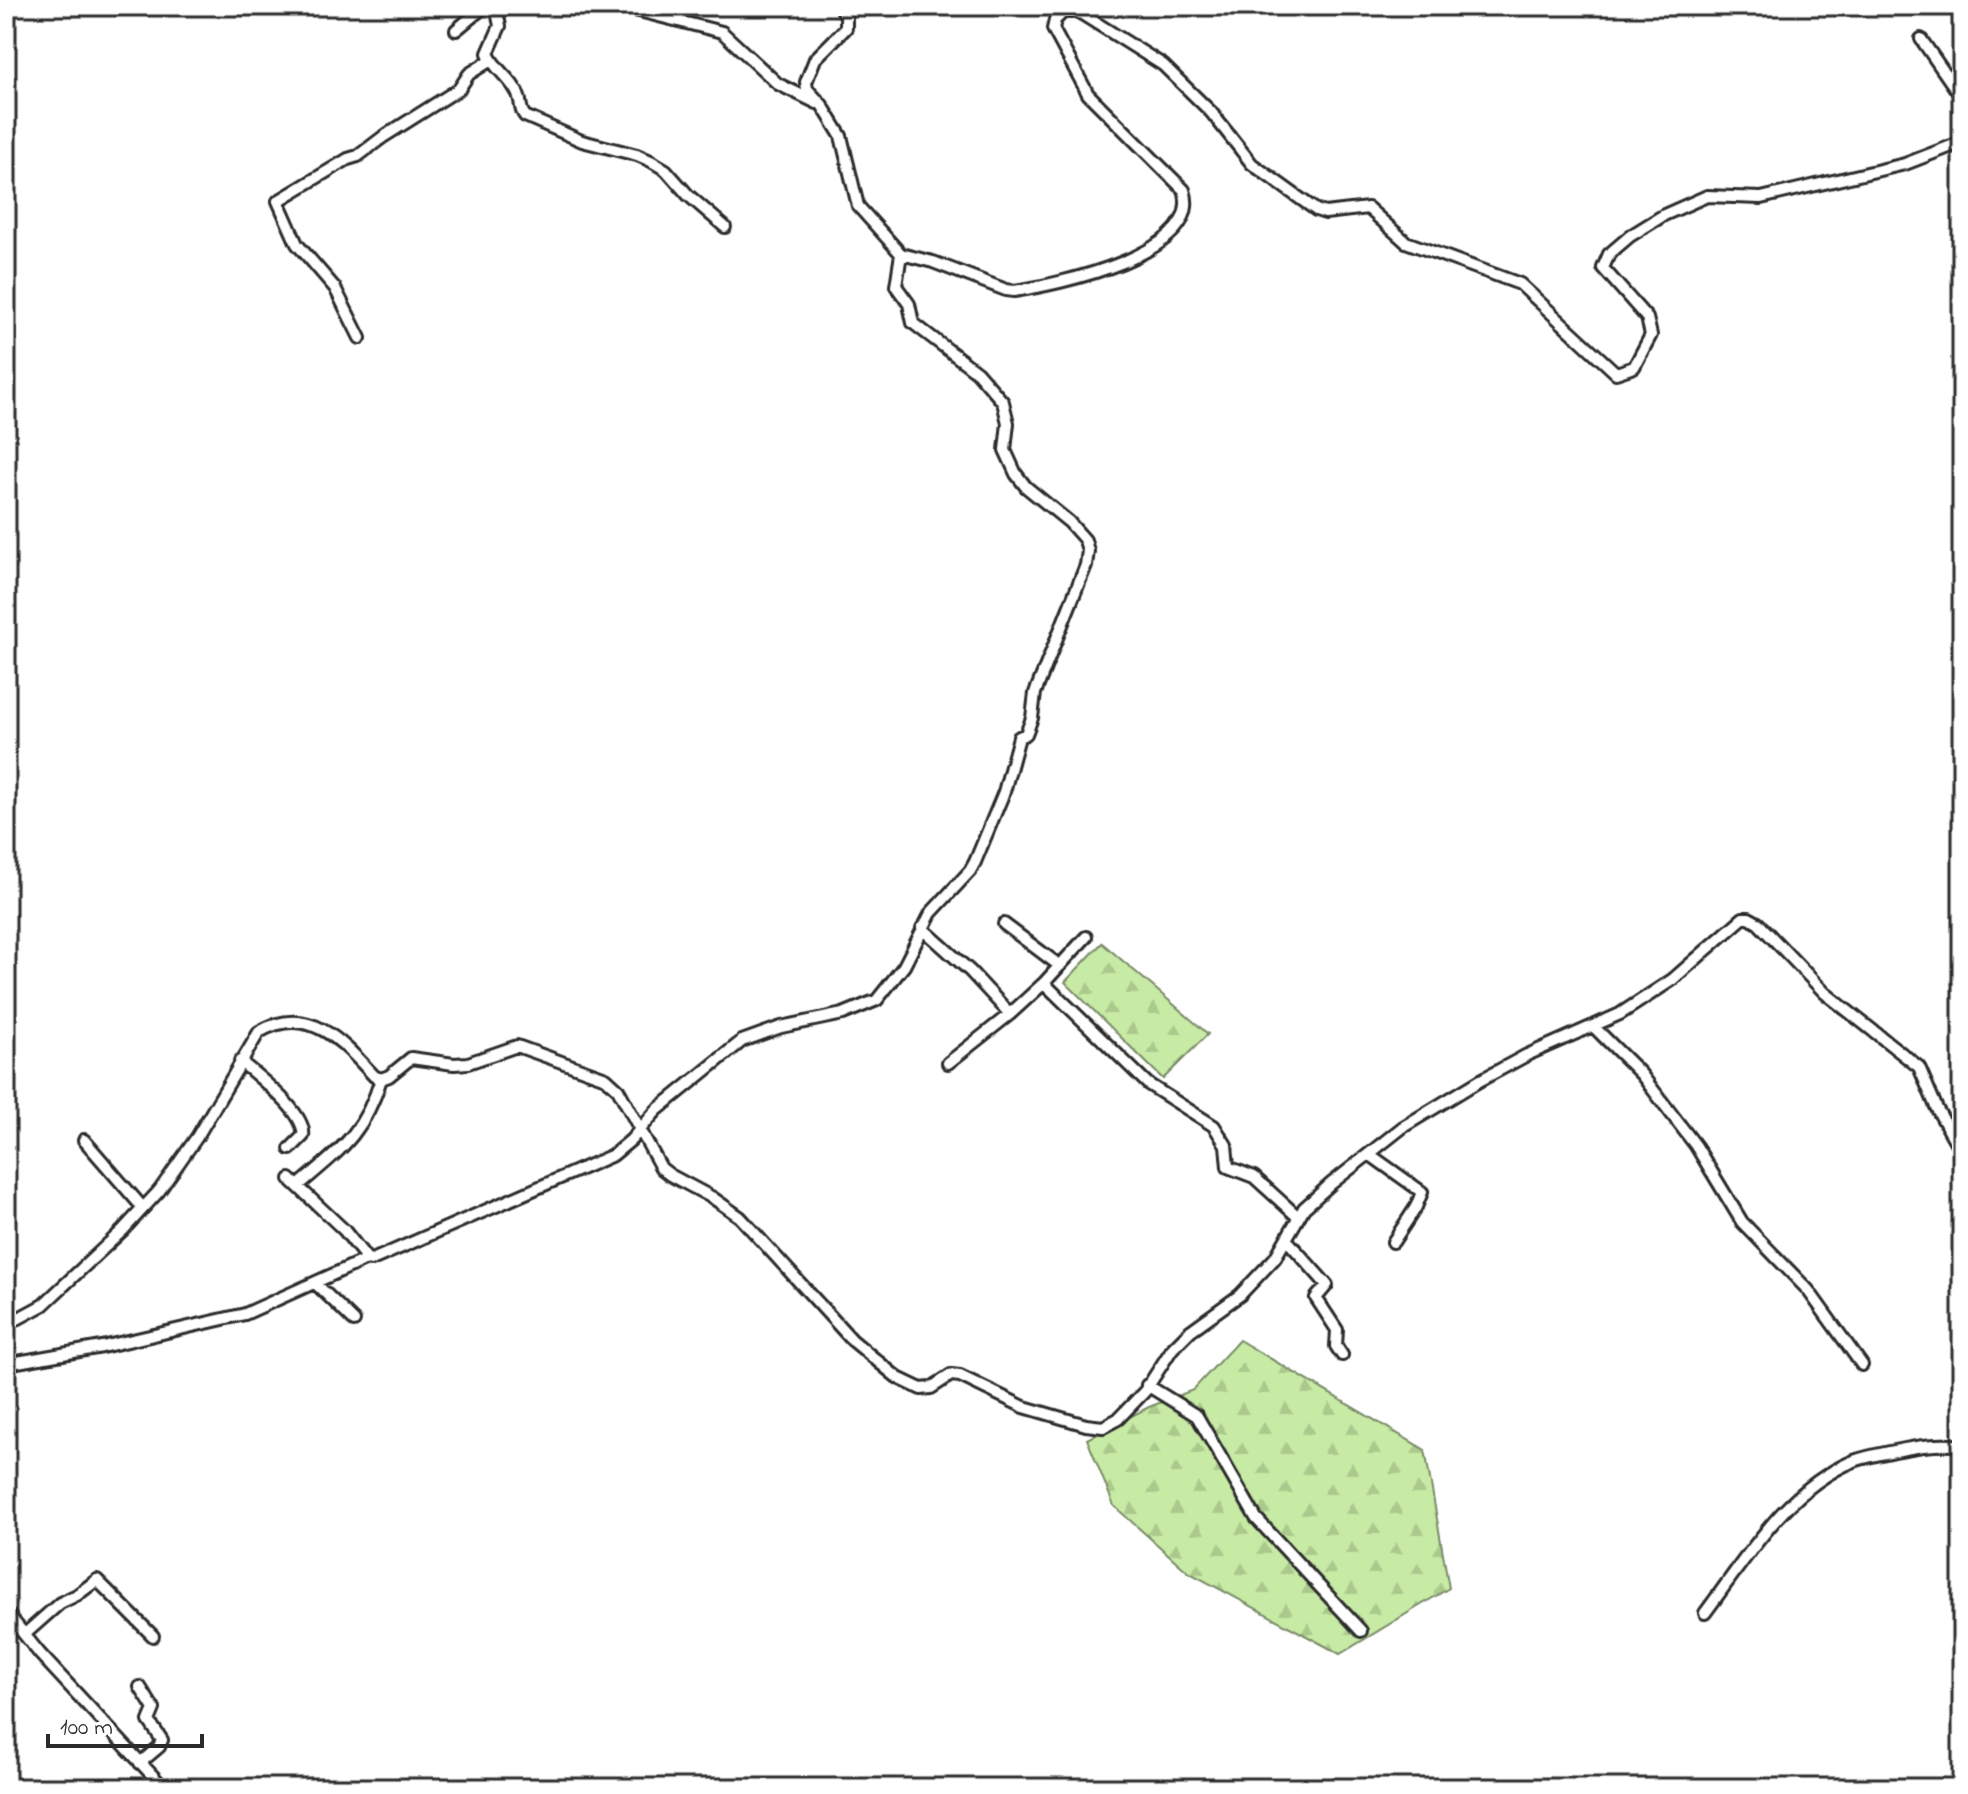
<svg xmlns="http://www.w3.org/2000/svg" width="1968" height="1794" font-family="'Indie Flower',sans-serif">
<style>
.forest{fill:url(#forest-firs);stroke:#798a68;stroke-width:2}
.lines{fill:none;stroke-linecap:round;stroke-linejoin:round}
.street-casing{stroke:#2b2b2b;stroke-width:16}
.street{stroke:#fff;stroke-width:10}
</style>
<defs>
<pattern id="forest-firs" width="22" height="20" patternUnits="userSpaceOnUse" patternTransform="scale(2)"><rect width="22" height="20" fill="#c7eaa4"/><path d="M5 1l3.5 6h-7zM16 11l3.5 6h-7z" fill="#abc98d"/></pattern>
</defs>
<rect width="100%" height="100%" fill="#fff"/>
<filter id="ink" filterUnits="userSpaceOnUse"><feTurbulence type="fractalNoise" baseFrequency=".0125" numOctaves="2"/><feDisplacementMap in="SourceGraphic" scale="16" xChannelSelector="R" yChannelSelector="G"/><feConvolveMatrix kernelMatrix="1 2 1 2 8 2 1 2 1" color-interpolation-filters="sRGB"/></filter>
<g filter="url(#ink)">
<!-- forest -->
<path class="forest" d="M1102 943 1208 1034 1163 1079 1065 982Z
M1239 1340 1425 1450 1449 1588 1340 1654 1188 1572 1114 1506 1087 1439 1149 1407 1193 1390Z"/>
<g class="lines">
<!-- street casing -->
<g class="street-casing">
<path id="street" d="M496 6 500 26 488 53C494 70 514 80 519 97 522 105 519 109 525 116L582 141 637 155 651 161 666 170 688 195 725 227
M619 6 722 32 778 84 817 103
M456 30 485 6
M1921 39 1962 98
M901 254 933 262 1006 290 1014 291C1055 285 1206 254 1184 190L1088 94 1053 29 1055 20 1062 13 1072 11 1082 14 1163 65 1211 112 1252 164 1316 210 1325 213 1368 208 1406 242 1520 284 1616 373 1634 367 1651 335 1647 318 1603 268 1609 254 1630 236 1664 215 1707 196 1761 198 1905 164 1962 142
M360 338 335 288 297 244 278 201 348 159 358 156 383 137 459 89 469 74 491 60
M1004 924 1060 966
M922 928 970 971 1010 1014 1044 983 1148 1084 1214 1126 1226 1145 1228 1167 1254 1177 1298 1217
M1044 983 1086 937
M1594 1027 1641 1074 1696 1146 1742 1222 1808 1290 1862 1365
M240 1061C257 1076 307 1113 303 1136L290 1149
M948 1063 1010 1014
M84 1140 143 1208
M1369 1154 1422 1192 1416 1207 1393 1242
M290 1179 344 1230 367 1259 372 1260 613 1155 631 1140 657 1110 742 1041 781 1027 843 1014 877 1000 904 966 931 913 970 871 975 862 1004 792 1019 737 1026 734 1032 718 1035 693 1086 565 1088 551 1085 540 1069 522 1026 487 1016 474 1005 450 1008 423 1003 402 977 372 913 323 909 304 896 286 901 254 858 206 841 136 822 105 807 89 806 82 815 59 846 28V16L840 6
M298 1186C340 1150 364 1134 381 1079
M1287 1240 1327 1285 1316 1298 1337 1330 1336 1346 1342 1355
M315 1283 354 1321
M6 1325 43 1305 123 1230 159 1191 197 1137 259 1032C308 1003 342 1041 374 1076L381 1079 389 1076 411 1058 454 1064 468 1063 517 1046 606 1078 618 1089 661 1168 670 1175 713 1198 740 1217 852 1340 898 1378 921 1389 931 1388 951 1375 960 1376 1024 1407 1086 1425 1103 1427 1118 1419 1145 1391 1172 1349 1190 1331 1240 1295 1275 1258 1304 1208 1332 1183 1403 1127 1479 1081 1527 1055 1620 1014 1672 980 1743 918H1749L1758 923 1825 993 1919 1067 1937 1109 1962 1153
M6 1364 102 1347 245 1314 367 1259
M1147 1385 1197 1416 1256 1518 1361 1631
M6 1612 40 1654 164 1788
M1705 1613C1747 1557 1787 1488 1854 1461 1867 1456 1881 1454 1895 1451 1919 1446 1938 1443 1962 1446
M25 1634 60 1603 77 1595 97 1580 153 1636
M140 1763 159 1747 162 1740 149 1721 154 1709 140 1687"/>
</g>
<!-- street -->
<use href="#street" class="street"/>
</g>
</g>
<!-- margin -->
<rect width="1968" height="1794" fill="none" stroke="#fff" stroke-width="32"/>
<rect x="16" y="16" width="1936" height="1762" fill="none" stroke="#2b2b2b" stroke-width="3" filter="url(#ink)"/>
<!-- scale -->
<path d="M48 1734v12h154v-12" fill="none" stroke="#2b2b2b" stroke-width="4"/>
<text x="60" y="1734" font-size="24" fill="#2b2b2b" stroke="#ffffff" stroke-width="6" paint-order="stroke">100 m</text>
</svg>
